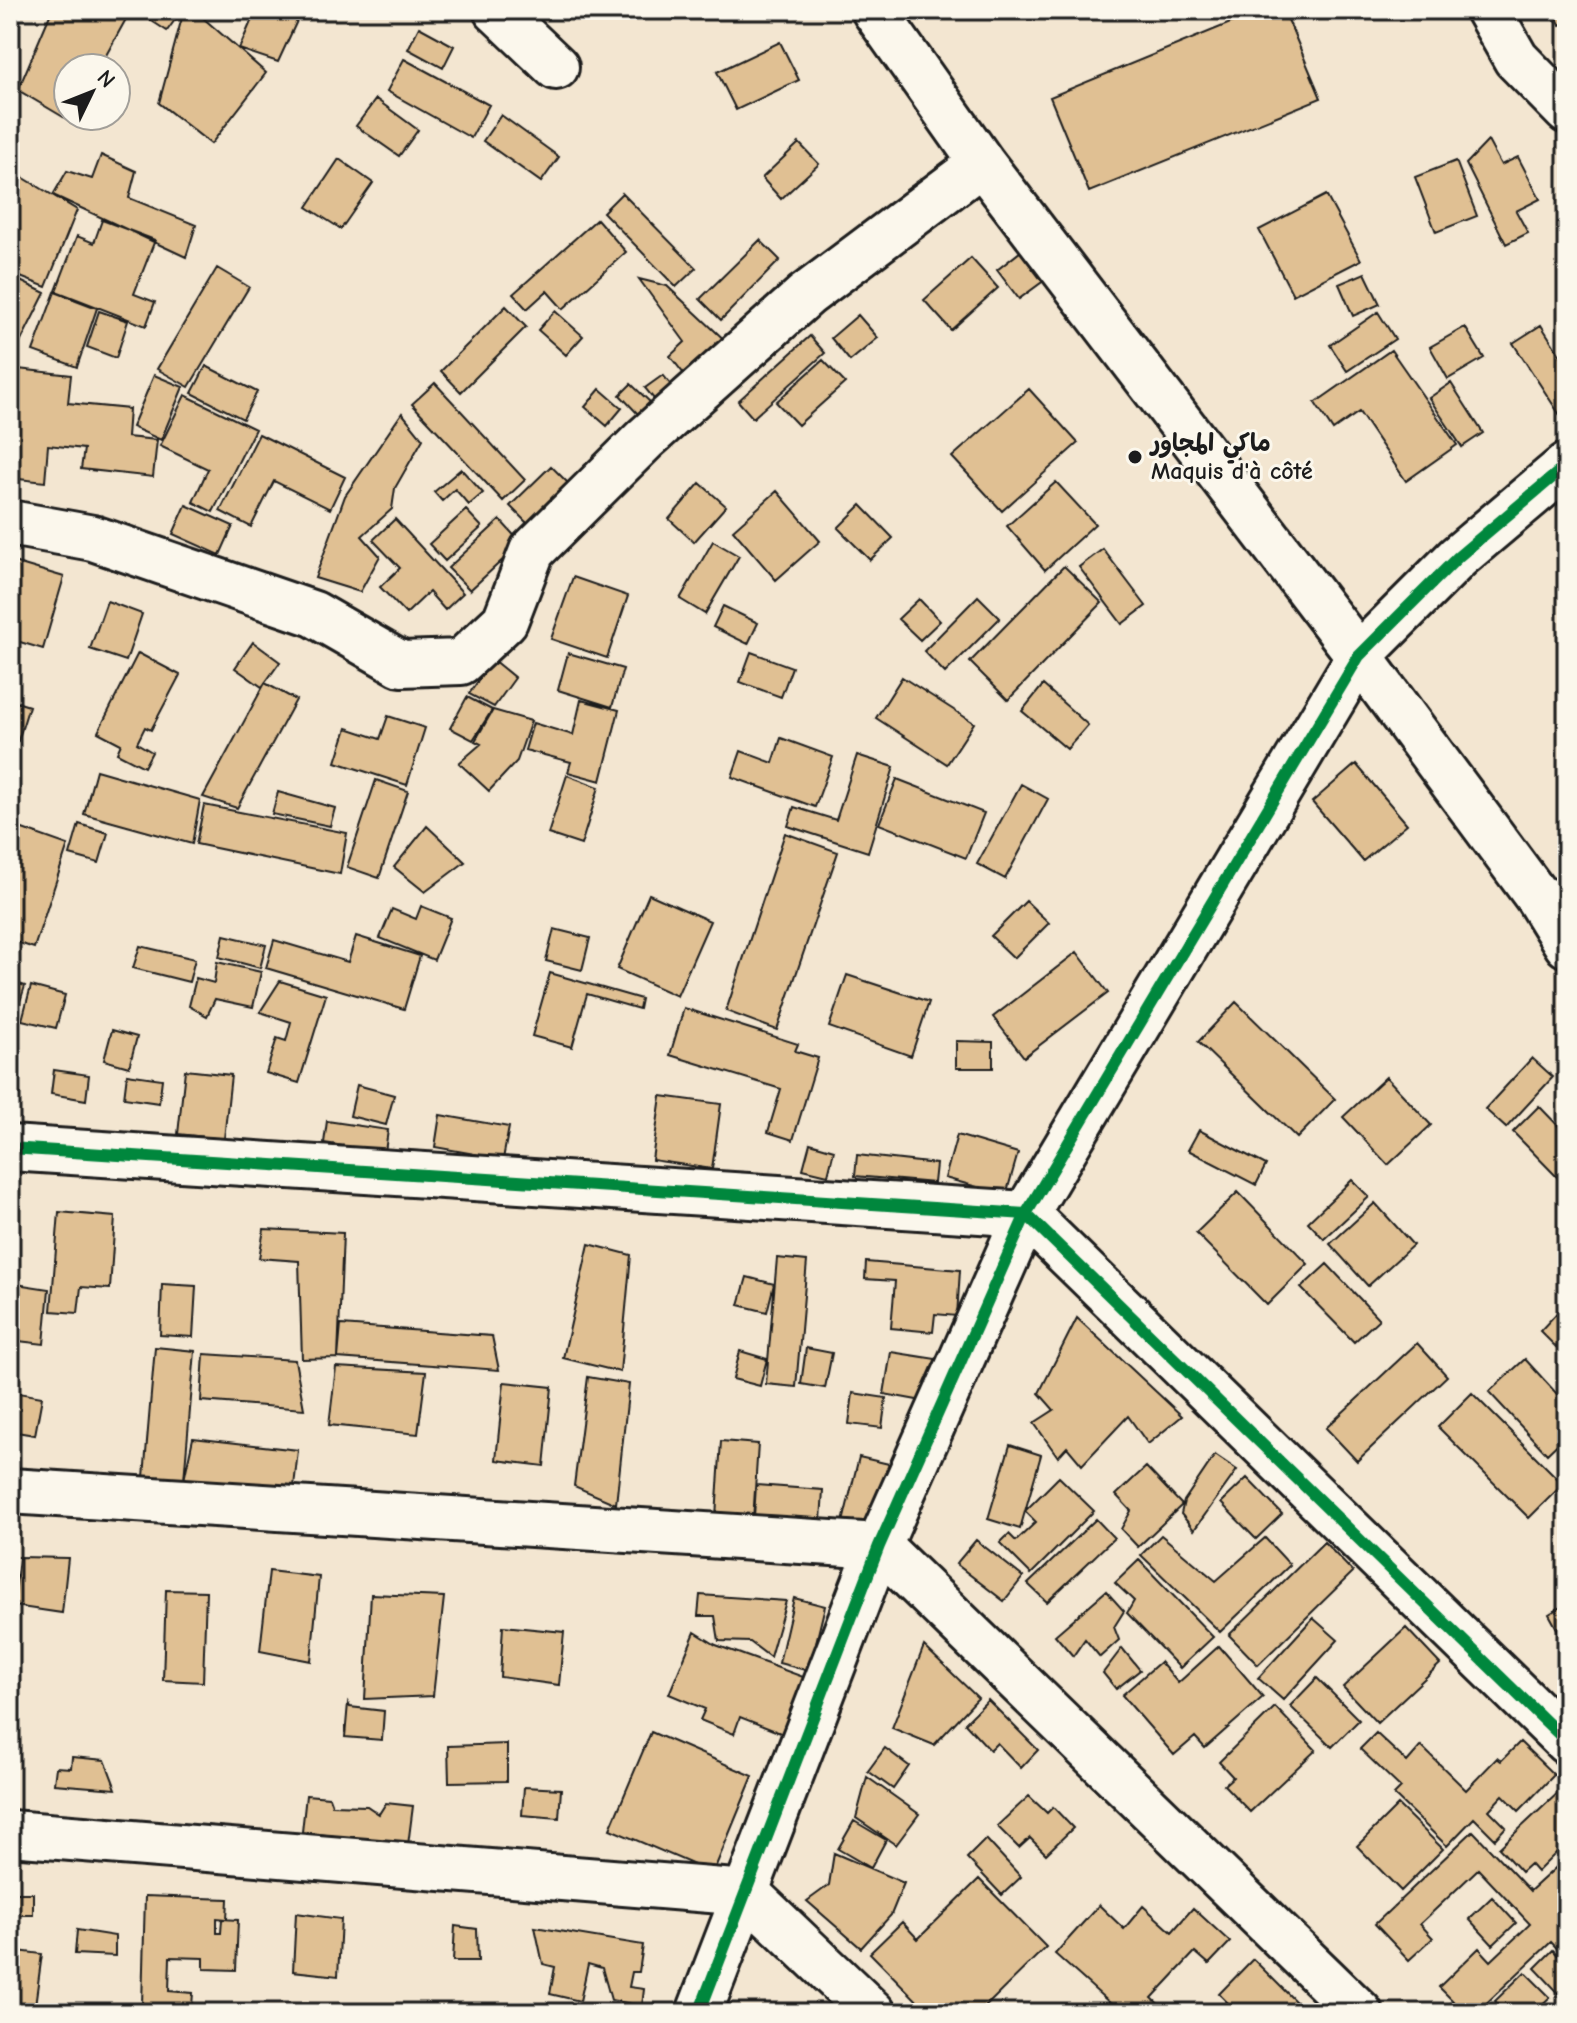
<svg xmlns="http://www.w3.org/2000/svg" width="1577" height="2023" font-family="'Comic Neue','Playpen Sans Arabic',sans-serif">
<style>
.building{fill:#e0c093;stroke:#1c1c1c;stroke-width:2}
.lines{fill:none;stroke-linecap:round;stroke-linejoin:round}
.minor-casing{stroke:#1c1c1c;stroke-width:50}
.minor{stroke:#fbf7ec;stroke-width:44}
.cycleway-casing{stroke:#fbf7ec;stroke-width:17}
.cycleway{stroke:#00873e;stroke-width:12}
.poi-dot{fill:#1c1c1c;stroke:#fbf7ec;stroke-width:3}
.labels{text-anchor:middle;stroke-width:6;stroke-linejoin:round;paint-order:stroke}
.poi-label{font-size:24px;font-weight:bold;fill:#1c1c1c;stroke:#fbf7ec;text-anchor:start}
</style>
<rect width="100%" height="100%" fill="#f3e6d1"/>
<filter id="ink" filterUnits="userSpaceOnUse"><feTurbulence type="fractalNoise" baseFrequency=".0125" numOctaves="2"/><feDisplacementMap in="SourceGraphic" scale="16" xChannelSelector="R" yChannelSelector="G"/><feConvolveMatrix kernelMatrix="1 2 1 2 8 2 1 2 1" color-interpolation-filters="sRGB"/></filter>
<g filter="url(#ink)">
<!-- building -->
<path class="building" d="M52 10H131L99 68H68V116H73L70 121 18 90Z
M135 10H182L167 31Z
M184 10H194L266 73 211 144 159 103Z
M256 10H302L278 62 239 49Z
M1262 10H1284L1321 98 1089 192 1050 97Z
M1554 10H1567V22L1560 25Z
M419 27 454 46 443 68 408 49Z
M780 42 799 80 736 110 717 72Z
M404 59 489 105 471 138 387 91Z
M376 99 418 130 399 156 356 126Z
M501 115 559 157 541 182 483 141Z
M1488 141 1501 165 1518 157 1540 199 1516 211 1528 233 1506 244 1466 164Z
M799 143 819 164 781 199 762 178Z
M101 155 136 171 129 198 196 225 186 257 53 195 67 171 92 179Z
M339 159 373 183 341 229 307 207Z
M1456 161 1477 216 1436 232 1415 177Z
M19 175 77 210 46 287 10 273V194Z
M622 193 696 268 676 287 603 212Z
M1326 195 1361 260 1293 295 1259 230Z
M597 219 626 252 563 309 547 291 527 309 513 294Z
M102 220 155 240 134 294 155 302 146 326 56 291 77 236 94 243Z
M760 240 780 260 721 320 700 299Z
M1030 244 1053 274 1019 299 997 270Z
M971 258 998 288 951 330 924 300Z
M217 268 249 287 189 387 157 369Z
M1365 273 1380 304 1353 316 1339 284Z
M10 276 45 293 12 359 10 358Z
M639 279 667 286 731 346 691 383 670 356 685 342Z
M55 292 97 308 77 367 33 351Z
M506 306 526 327 461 392 441 371Z
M99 311 128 321 116 358 87 347Z
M555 311 583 336 566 355 538 330Z
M1378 312 1395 339 1347 371 1330 345Z
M858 315 878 338 850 361 831 338Z
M1541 325 1567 366V426L1513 343Z
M1465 327 1484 358 1448 379 1430 347Z
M810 336 825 353 753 418 738 401Z
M1391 350 1457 445 1406 481 1359 412 1333 430 1315 403Z
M823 360 845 383 798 425 776 402Z
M206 366 257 392 243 419 192 393Z
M18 369 71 375 68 403 129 409 127 437 157 440 153 477 81 469 84 449 48 445 45 482 10 478V441Z
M154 375 183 387 161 440 132 427Z
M663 375 680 396 662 409 645 388Z
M435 383 525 480 503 501 412 404Z
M1451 383 1483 433 1462 447 1429 398Z
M631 384 650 402 638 414 620 395Z
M600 389 622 408 607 426 585 407Z
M1029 389 1078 443 1002 511 952 457Z
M185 395 255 429 213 512 193 502 208 469 160 446Z
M402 413 423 439 395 488 392 509 362 536 380 556 360 592 315 578 345 496Z
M259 434 345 477 330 509 274 481 251 527 220 511Z
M551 466 572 487 531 527 510 506Z
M461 469 483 493 469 505 455 489 442 501 434 492Z
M1056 482 1095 524 1045 570 1007 526Z
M700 483 726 506 694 542 669 519Z
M777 491 820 541 776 580 733 530Z
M186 505 233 526 220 555 173 534Z
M861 505 893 538 870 560 838 528Z
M466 510 482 527 445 561 429 544Z
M395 519 463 593 445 610 429 592 406 614 380 587 400 568 373 540Z
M500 520 521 543 470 590 448 568Z
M713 541 739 556 705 614 680 599Z
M1103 549 1146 606 1122 624 1079 567Z
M10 561 64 577 43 649 10 639Z
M1064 566 1102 603 1008 700 970 662Z
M573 577 628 596 607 658 551 639Z
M978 596 1000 618 945 673 924 651Z
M919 599 940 621 920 640 898 619Z
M107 601 142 614 126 661 90 649Z
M723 606 758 623 748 644 713 627Z
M253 642 280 662 262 687 235 668Z
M751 652 792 667 781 697 740 682Z
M138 653 180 675 151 730 145 727 137 743 152 752 144 767 117 753 121 744 98 732Z
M568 653 623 669 612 707 558 690Z
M493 660 515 678 494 707 469 694Z
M902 677 974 723 947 764 876 718Z
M265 683 296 700 237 808 203 797Z
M1043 685 1088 725 1067 749 1022 711Z
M467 697 492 710 473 740 450 728Z
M10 700 29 706 18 741 10 739Z
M581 700 619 710 601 781 568 772 571 762 525 750 533 723 573 735Z
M493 710 531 721 517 761 489 791 459 763 481 744 475 741Z
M388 716 425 728 407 785 336 762 347 728 380 739Z
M781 738 833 757 815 807 732 777 741 751 773 763Z
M857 755 894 767 868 852 788 826 794 807 836 820Z
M1356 764 1407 824 1363 861 1312 802Z
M96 770 200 800 192 844 84 814Z
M567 775 599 787 581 845 548 834Z
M897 779 984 813 966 858 879 824Z
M376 780 408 791 379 878 347 867Z
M1021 784 1048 799 1005 879 977 864Z
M278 792 335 808 330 826 272 814Z
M204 805 347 833 340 874 196 844Z
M79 824 108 833 99 863 70 855Z
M14 826 68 845 34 948 10 940V837Z
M427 826 465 862 425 892 394 867Z
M785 833 838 852 777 1030 726 1011Z
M649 894 710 921 677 996 617 969Z
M1026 901 1049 923 1014 958 991 936Z
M421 906 451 918 434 960 380 938 392 909 416 919Z
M554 929 590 938 582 970 546 961Z
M224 935 266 945 260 968 219 957Z
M356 936 420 956 404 1009 266 968 274 940 348 962Z
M140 946 195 959 189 982 133 968Z
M1077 952 1108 993 1024 1057 993 1017Z
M217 962 261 972 253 1007 215 999 207 1016 189 1006 196 978 214 983Z
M550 973 641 999 639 1009 587 994 572 1047 532 1036Z
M847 975 929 1002 911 1056 829 1027Z
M10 981 25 986 11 1030 10 1029Z
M280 981 326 995 299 1083 266 1073 277 1038 286 1041 291 1022 260 1012Z
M31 986 65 995 56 1028 22 1020Z
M1236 1002 1335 1099 1297 1138 1198 1042Z
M684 1008 798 1044 795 1051 818 1058 793 1140 768 1132 781 1089 670 1055Z
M112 1030 137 1037 129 1067 104 1060Z
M956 1041 993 1042V1068H956Z
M1532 1058 1553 1077 1506 1128 1485 1109Z
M54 1070 89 1075 86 1100 51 1094Z
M185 1070 231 1075 224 1139 178 1134Z
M127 1074 162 1079 159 1103 124 1098Z
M1386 1077 1431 1125 1388 1165 1343 1117Z
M357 1085 394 1095 386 1125 350 1116Z
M661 1096 721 1104 712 1169 652 1160Z
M1539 1106 1567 1135V1173L1560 1180 1513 1132Z
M440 1115 509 1127 503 1159 435 1147Z
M327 1121 388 1130 385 1152 324 1143Z
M1199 1130 1266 1165 1256 1185 1188 1150Z
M957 1135 1018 1153 1006 1195 945 1178Z
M810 1143 834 1150 828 1175 803 1169Z
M857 1155 936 1164 934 1183 855 1176Z
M1352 1180 1369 1197 1324 1239 1308 1222Z
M1238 1192 1308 1264 1267 1305 1196 1233Z
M1375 1203 1413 1245 1368 1286 1330 1244Z
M59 1212 115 1217 110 1289 81 1287 78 1313 51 1311Z
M264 1229 343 1233 338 1358 302 1359 299 1261 259 1258Z
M589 1244 631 1255 620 1372 563 1358Z
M777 1258 807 1261 796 1387 766 1384Z
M866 1262 960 1270 957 1316 935 1314 933 1332 891 1328 895 1281 865 1279Z
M1327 1264 1379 1319 1354 1342 1301 1288Z
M747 1277 774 1284 767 1312 739 1305Z
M10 1283 49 1289 44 1344 10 1340Z
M162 1284 196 1286 193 1337 160 1335Z
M1567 1302V1338L1557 1348 1540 1331Z
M1077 1318 1182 1416 1148 1444 1128 1416 1082 1465 1067 1447 1058 1457 1034 1423 1054 1410 1039 1393Z
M341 1325 492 1336 499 1370 338 1358Z
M1417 1343 1447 1376 1357 1461 1326 1428Z
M155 1347 195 1351 184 1480 144 1477Z
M806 1348 832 1353 825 1388 801 1384Z
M740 1351 767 1359 760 1386 733 1379Z
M891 1352 936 1359 928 1402 884 1394Z
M204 1354 295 1360 304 1409 201 1401Z
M1525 1359 1567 1405V1435L1547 1454 1489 1392Z
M336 1367 426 1372 418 1434 329 1425Z
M588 1377 629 1384 616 1504 574 1486Z
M504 1382 552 1387 544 1466 496 1460Z
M13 1392 42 1397 35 1435 10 1431Z
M853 1393 886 1398 882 1428 849 1424Z
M1472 1393 1563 1484 1529 1518 1438 1427Z
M193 1438 298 1450 293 1496 184 1480Z
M721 1441 758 1444 753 1520 716 1517Z
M1010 1445 1041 1455 1020 1529 988 1519Z
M1215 1455 1237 1470 1194 1530 1181 1514 1184 1501Z
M859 1457 889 1464 873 1529 843 1522Z
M1146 1467 1182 1505 1138 1547 1121 1529 1131 1511 1116 1495Z
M1059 1477 1094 1511 1031 1574 1000 1543 1009 1534 1016 1541 1036 1522 1025 1511Z
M1247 1478 1282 1514 1256 1539 1221 1503Z
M756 1485 823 1490 821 1521 754 1517Z
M1096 1519 1114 1538 1047 1602 1028 1584Z
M1161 1535 1216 1581 1265 1538 1290 1565 1220 1632 1141 1555Z
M976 1540 1023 1577 1004 1601 956 1564Z
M1324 1542 1353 1572 1258 1665 1229 1635Z
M19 1557 68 1558 62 1613 14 1606Z
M1139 1560 1213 1637 1180 1668 1127 1613 1134 1601 1115 1583Z
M269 1571 319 1577 311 1661 260 1651Z
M166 1590 206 1591 203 1682 163 1680Z
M1106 1591 1124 1611 1114 1627 1119 1640 1100 1657 1085 1639 1073 1656 1055 1635Z
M371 1594 444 1597 433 1696 365 1699Z
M700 1595 786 1601 770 1657 750 1642 719 1641 715 1616H698Z
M794 1598 825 1606 809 1671 779 1663Z
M1567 1603V1647L1549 1614Z
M1313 1618 1338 1640 1283 1700 1258 1678Z
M503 1626 564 1632 559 1685 500 1677Z
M1406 1628 1440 1664 1377 1723 1343 1687Z
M695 1632 716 1645 806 1678 783 1734 740 1717 734 1734 700 1720 705 1709 669 1694Z
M924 1646 978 1698 934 1745 892 1728Z
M1219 1646 1263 1697 1205 1748 1195 1737 1174 1755 1122 1695 1160 1662 1178 1683Z
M1122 1648 1140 1670 1116 1689 1103 1673Z
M1317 1678 1359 1720 1332 1747 1290 1706Z
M988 1700 1038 1750 1021 1768 997 1743 990 1750 965 1723Z
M348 1703 350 1707 384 1711 382 1740 345 1737Z
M1275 1707 1316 1750 1250 1812 1224 1785 1233 1777 1219 1762Z
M651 1732 753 1776 713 1873 610 1829Z
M1376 1733 1407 1762 1421 1746 1466 1790 1497 1758 1501 1761 1520 1742 1554 1775 1519 1811 1503 1795 1489 1810 1506 1827 1495 1839 1474 1818 1447 1846 1394 1795 1401 1788 1360 1749Z
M507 1744V1781L449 1782 448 1746Z
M885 1748 909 1766 893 1789 868 1771Z
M72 1757 105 1760 116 1789 54 1784 56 1767 71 1768Z
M867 1777 919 1814 896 1845 856 1818Z
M524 1787 561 1789 559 1818 522 1815Z
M1560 1791 1567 1799V1855L1560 1849 1537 1872 1530 1864 1521 1872 1499 1848Z
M306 1795 329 1797 332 1805 367 1806 379 1814 386 1803 413 1806 408 1845 302 1832Z
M1029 1796 1047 1813 1053 1807 1073 1828 1046 1854 1030 1838 1019 1848 997 1826Z
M1398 1805 1443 1849 1401 1891 1357 1846Z
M854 1821 886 1840 871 1868 838 1849Z
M1473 1831 1530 1891 1562 1862 1567 1867V1959L1551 1942 1476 2013H1440L1453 2001 1439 1987 1479 1948 1491 1961 1530 1924 1478 1869 1420 1924 1433 1938 1409 1960 1375 1924Z
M986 1839 1021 1877 1002 1895 967 1858Z
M834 1853 904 1883 891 1915 861 1948 807 1901 829 1885Z
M979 1879 1046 1947 979 2013H929L870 1953 902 1922 918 1939Z
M10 1893H33V1915H10Z
M145 1896 228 1899 227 1919 217 1918V1933H221L222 1919 238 1920 236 1970 204 1969V1958L170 1957 169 1991 193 1993 192 2006 142 2005Z
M1492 1897 1516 1923 1493 1945 1469 1919Z
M1099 1905 1124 1929 1143 1906 1172 1932 1193 1908 1230 1942 1209 1964 1195 1952 1152 1998 1168 2013H1121L1055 1954Z
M296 1913 341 1919 338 1976 293 1971Z
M455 1926 477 1929 478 1961H453Z
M535 1927 643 1945 639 1972H632L629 1987 644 1989 642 2006 611 2000 602 1968 588 1964 580 2001 550 1994 555 1967 543 1964Z
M77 1930 115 1936V1956L75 1954Z
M10 1950 42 1954 34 2013H10Z
M1553 1950 1567 1965V2002L1535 1968Z
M1253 1959 1299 2005 1291 2013H1238L1219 1994Z
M1525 1972 1550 1997 1533 2013H1506L1495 2001Z"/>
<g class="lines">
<!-- minor casing -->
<g class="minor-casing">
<path id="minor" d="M496 10 556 67
M874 10 982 163 1359 656 1538 898 1567 906
M1488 10 1516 59 1567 111
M10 523 93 538 314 614 401 664 461 662 505 621 532 551 645 439 806 295 982 163
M1538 898 1567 945
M10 1148 1026 1214 1567 1742
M10 1491 879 1546 1360 2013
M10 1833 747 1893 873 2013
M699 2013 879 1546 1026 1214 1359 656 1458 557 1567 465"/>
</g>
<!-- minor -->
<use href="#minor" class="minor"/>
<!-- cycleway casing -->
<g class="cycleway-casing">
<path id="cycleway" d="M10 1148 1026 1214 1567 1742
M699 2013 879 1546 1026 1214 1359 656 1458 557 1567 465"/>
</g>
<!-- cycleway -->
<use href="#cycleway" class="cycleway"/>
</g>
</g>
<!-- markers -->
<circle class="poi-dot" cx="1135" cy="457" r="8"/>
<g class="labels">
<!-- poi labels -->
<g class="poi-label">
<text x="1151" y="451">ماكي المجاور<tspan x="1151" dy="28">Maquis d'à côté</tspan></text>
</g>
</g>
<!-- margin -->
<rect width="1577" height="2023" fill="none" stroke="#fbf7ec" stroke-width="40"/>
<rect x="20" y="20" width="1537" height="1983" fill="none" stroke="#1c1c1c" stroke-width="3" filter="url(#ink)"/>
<!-- north arrow -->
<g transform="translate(92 92) rotate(47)"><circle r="38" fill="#fbf7ec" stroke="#a29f99" stroke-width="2"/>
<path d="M0-6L14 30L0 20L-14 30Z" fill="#1c1c1c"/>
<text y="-12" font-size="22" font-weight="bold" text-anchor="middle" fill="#1c1c1c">N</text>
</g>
</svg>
